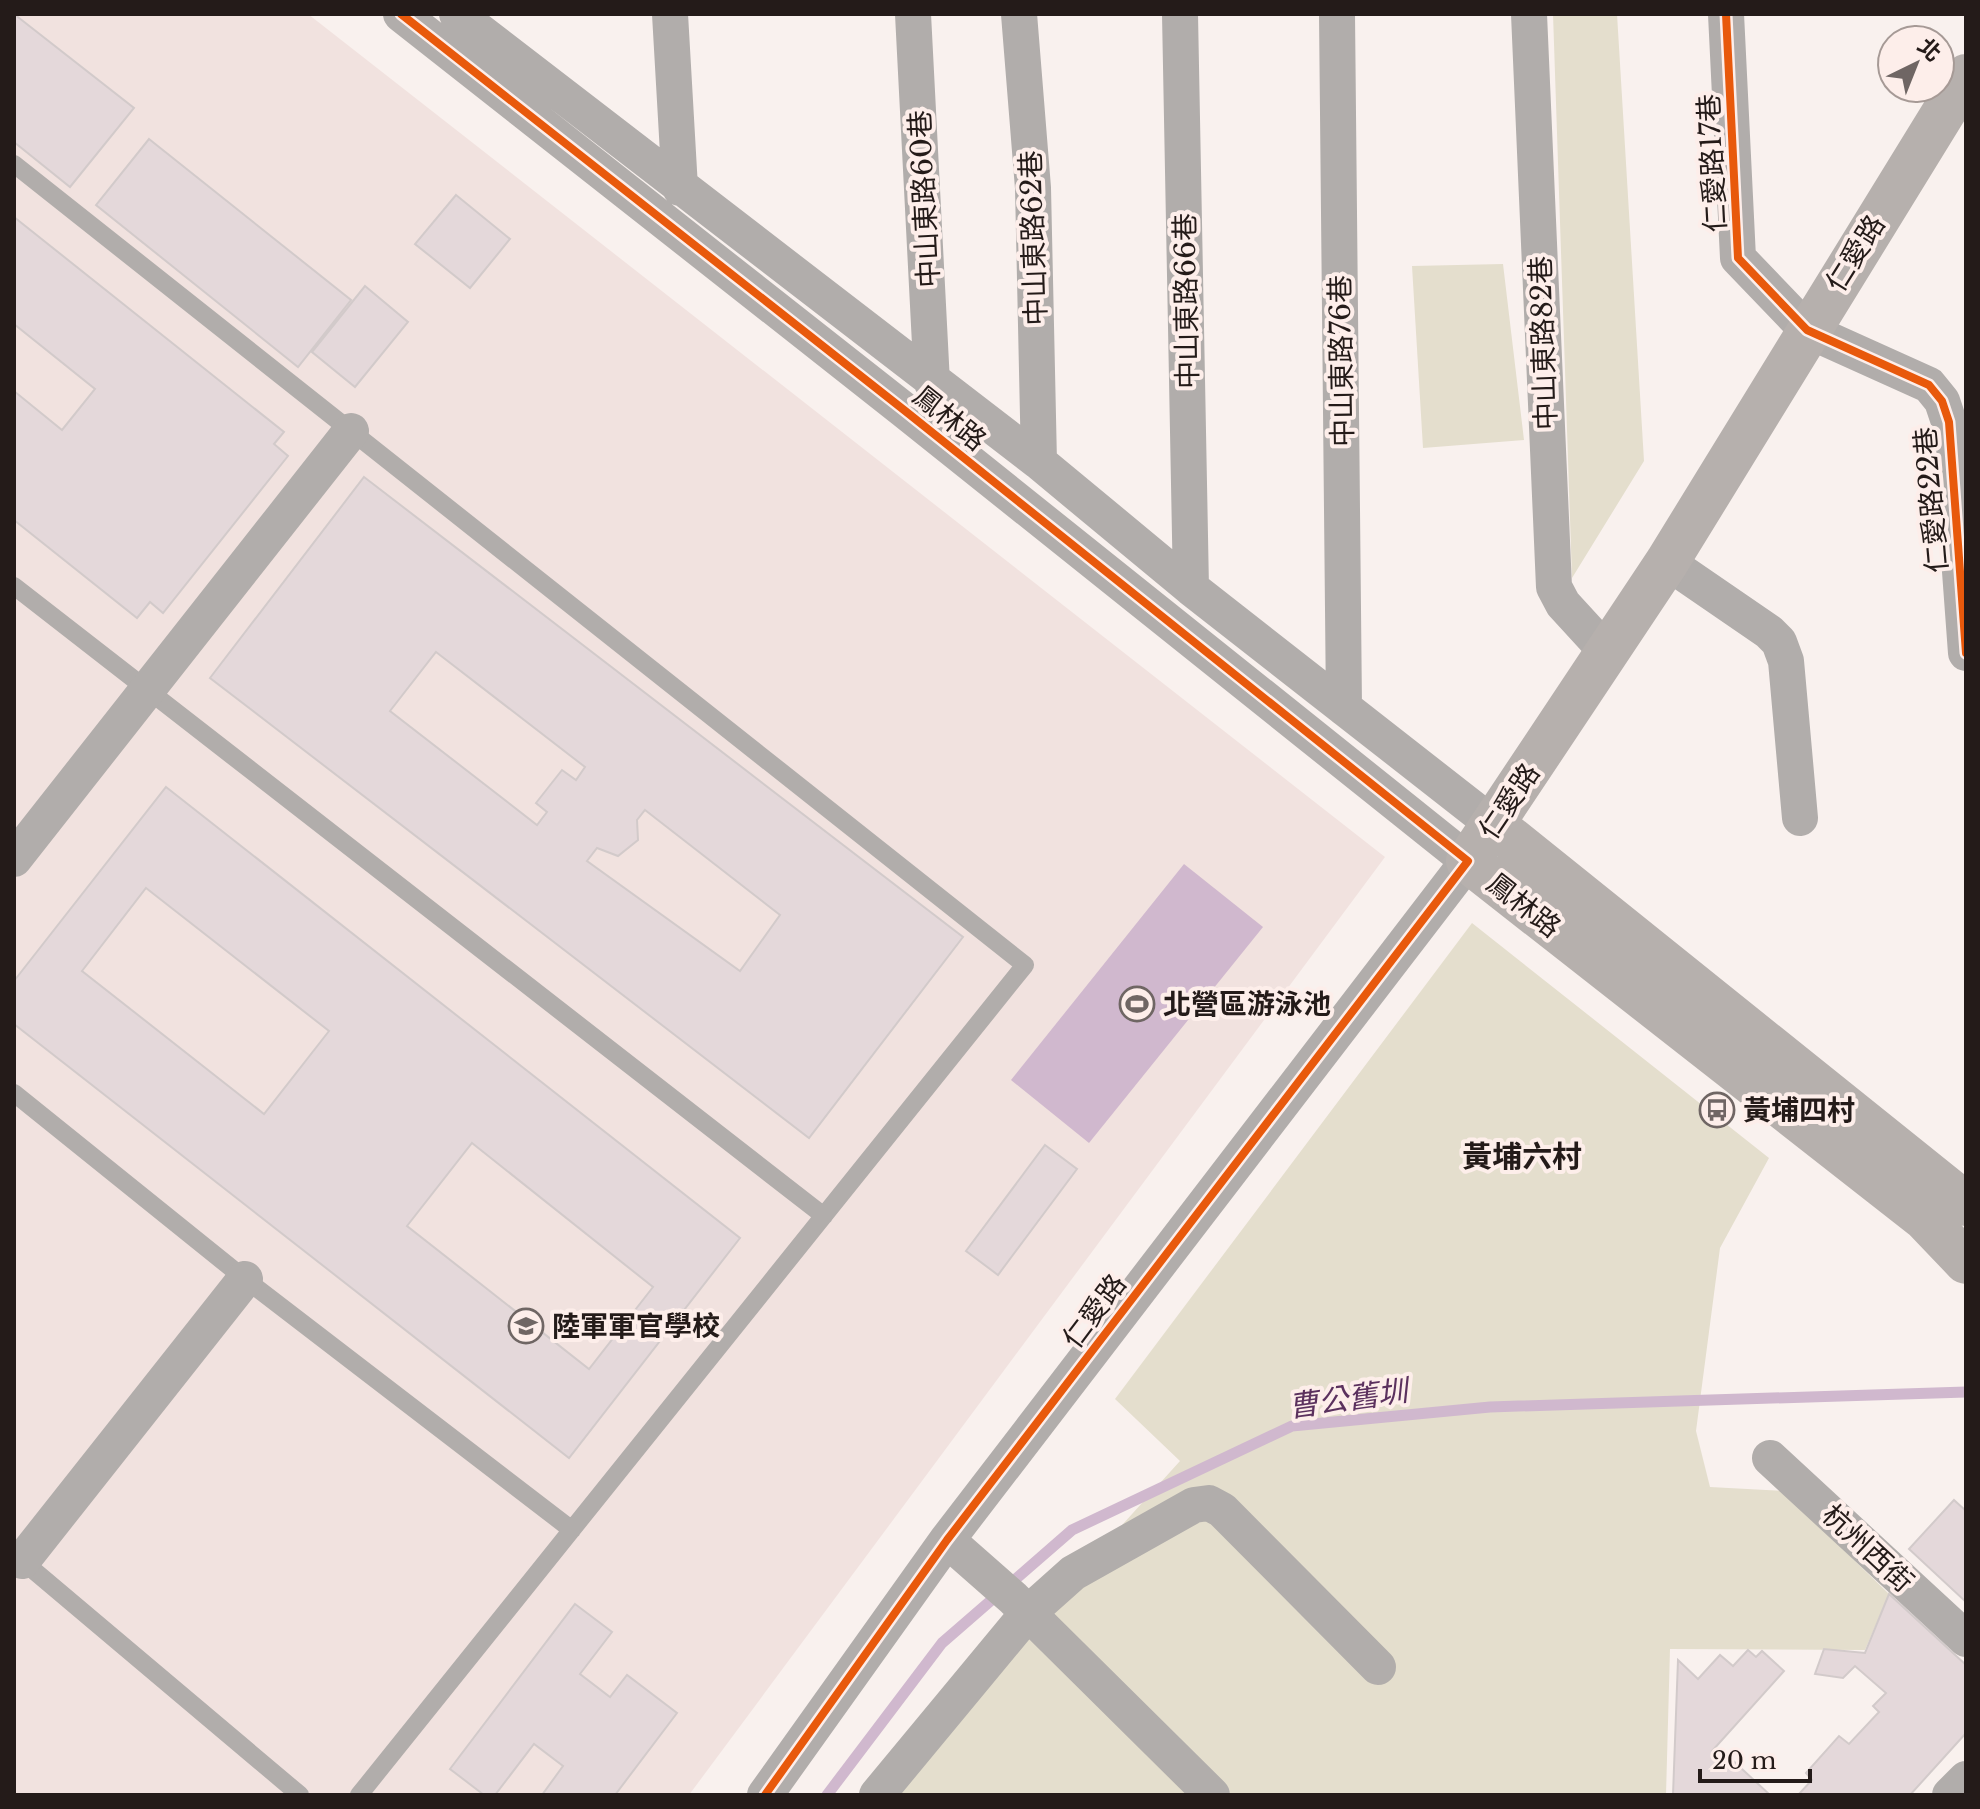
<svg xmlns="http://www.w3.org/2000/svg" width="1980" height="1809" font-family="'Libre Baskerville','Noto Sans TC',serif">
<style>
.built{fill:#f1e2df}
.green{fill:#e4decd}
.water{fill:#d0b8ce}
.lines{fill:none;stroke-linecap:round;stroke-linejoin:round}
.stream{stroke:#d0b8ce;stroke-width:11}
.building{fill:#e4d8da;stroke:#d2caca;stroke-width:2;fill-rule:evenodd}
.service{stroke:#b1adab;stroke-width:18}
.minor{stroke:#b1adab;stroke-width:36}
.primary{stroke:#b6b0ad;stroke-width:44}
.cycleway-casing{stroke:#fdeeea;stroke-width:13}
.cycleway{stroke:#e8590c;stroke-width:8}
.labels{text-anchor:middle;stroke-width:8;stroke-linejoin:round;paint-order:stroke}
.street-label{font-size:28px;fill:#241b19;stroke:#fdeeea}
.poi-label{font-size:28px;font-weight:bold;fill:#241b19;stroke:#fdeeea;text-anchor:start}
.neighbourhood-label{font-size:30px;font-weight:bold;fill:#241b19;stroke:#fdeeea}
.water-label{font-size:30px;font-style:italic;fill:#5b315e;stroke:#fdeeea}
</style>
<rect width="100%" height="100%" fill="#f9f1ee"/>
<!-- built -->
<path class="built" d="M14 14H308L1385 857 689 1795H14Z"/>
<!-- green -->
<path class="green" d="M1553 14H1617L1644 461 1572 578Z
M1503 264 1524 440 1423 448 1412 266Z
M1472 923 1769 1158 1720 1248 1696 1431 1710 1487 1783 1491 1889 1594 1865 1650 1670 1649 1666 1795H897L1047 1608 1180 1461 1115 1399Z"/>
<!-- water -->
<path class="water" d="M1184 864 1263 927 1089 1143 1011 1080Z"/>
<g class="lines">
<!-- stream -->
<path class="stream" d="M827 1795 942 1643 1072 1530 1292 1426 1490 1407 1966 1392"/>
</g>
<!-- building -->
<path class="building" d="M14 14 134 108 70 187 14 142Z
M149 139 351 300 298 367 96 205Z
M456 195 510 239 470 288 415 244Z
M14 217 284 432 274 444 288 456 163 613 150 602 137 618 14 520V391L62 430 95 389 14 324Z
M365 286 408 322 355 387 312 352Z
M364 477 963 937 809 1138 210 678ZM436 652 585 767 576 780 562 770 536 803 547 812 537 825 390 711ZM645 810 780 915 740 971 587 861 597 848 618 856 638 840 637 820Z
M166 787 740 1238 569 1458 14 1024V981ZM146 888 329 1031 264 1114 82 971ZM472 1143 653 1287 589 1369 407 1226Z
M1045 1145 1077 1169 998 1275 966 1251Z
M1954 1500 1966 1511V1602L1909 1549Z
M1889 1594 1966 1665V1733L1910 1795H1798L1812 1780 1806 1773 1839 1736 1849 1744 1879 1712 1873 1706 1886 1693 1855 1666 1843 1678 1815 1674 1824 1649 1865 1653Z
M575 1604 612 1632 580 1674 610 1697 627 1675 677 1713 615 1795H542L563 1766 534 1744 495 1795H484L450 1769Z
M1748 1650 1756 1657 1762 1651 1784 1671 1712 1751 1723 1762 1728 1756 1770 1795H1673L1678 1660 1698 1679 1720 1655 1733 1666Z"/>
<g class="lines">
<!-- service -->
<path class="service" d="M14 164 1025 965 359 1795
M14 586 824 1216
M14 1093 245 1279 572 1530
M19 1558 300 1795"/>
<!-- minor -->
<path class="minor" d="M401 14 904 410 1468 861 947 1540 765 1795
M457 14 1039 462 1191 588 1494 825
M670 14 680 188
M913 14 932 383
M1019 14 1033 188 1039 462
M1180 14 1191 588
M1337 14 1344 708
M1529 14 1554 587 1563 604 1607 652
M1726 14 1738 258 1807 330 1929 385 1942 401 1949 422 1966 653
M1667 562 1769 632 1779 642 1786 661 1800 818
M14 859 351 431
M1770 1458 1966 1639
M947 1540 1013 1598 1212 1795
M22 1561 245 1279
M877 1795 1027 1614 1073 1573 1194 1505 1209 1503 1222 1510 1378 1667
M1950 1795 1966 1779"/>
<!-- primary -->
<path class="primary" d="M1966 76 1667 562 1468 861 1925 1219 1966 1262
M1494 825 1966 1204"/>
<!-- cycleway casing -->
<g class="cycleway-casing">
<path id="cycleway" d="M401 14 904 410 1468 861 947 1540 765 1795
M1726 14 1738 258 1807 330 1929 385 1942 401 1949 422 1966 653"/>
</g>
<!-- cycleway -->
<use href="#cycleway" class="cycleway"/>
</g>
<!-- icons -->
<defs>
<g id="stadium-ring" transform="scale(1.8)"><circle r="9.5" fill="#fdeeea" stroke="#6f6664" stroke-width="1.5"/><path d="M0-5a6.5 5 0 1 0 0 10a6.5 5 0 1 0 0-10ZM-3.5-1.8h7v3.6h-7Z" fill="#6f6664"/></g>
<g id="bus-ring" transform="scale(1.8)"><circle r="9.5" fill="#fdeeea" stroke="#6f6664" stroke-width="1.5"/><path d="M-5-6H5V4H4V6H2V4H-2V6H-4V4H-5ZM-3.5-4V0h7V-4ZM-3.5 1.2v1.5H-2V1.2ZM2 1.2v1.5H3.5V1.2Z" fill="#6f6664"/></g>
<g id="university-ring" transform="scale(1.8)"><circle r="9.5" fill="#fdeeea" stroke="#6f6664" stroke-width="1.5"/><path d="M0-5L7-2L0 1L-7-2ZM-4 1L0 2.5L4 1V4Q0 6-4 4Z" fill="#6f6664"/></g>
</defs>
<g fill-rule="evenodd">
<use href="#stadium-ring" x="1137" y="1004"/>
<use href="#bus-ring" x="1717" y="1110"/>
<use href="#university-ring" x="526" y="1326"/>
</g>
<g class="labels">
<!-- street labels -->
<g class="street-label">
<text transform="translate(1712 163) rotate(-93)" y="10">仁愛路17巷</text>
<text transform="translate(924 199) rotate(-93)" y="10">中山東路60巷</text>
<text transform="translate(1033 238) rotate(-92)" y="10">中山東路62巷</text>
<text transform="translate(1855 253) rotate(-58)" y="10">仁愛路</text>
<text transform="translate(1186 301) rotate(-91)" y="10">中山東路66巷</text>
<text transform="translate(1543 343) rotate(-92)" y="10">中山東路82巷</text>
<text transform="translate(1341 361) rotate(-91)" y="10">中山東路76巷</text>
<text transform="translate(950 418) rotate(39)" y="10">鳳林路</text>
<text transform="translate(1931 500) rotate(-95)" y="10">仁愛路22巷</text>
<text transform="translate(1509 801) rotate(-56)" y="10">仁愛路</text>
<text transform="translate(1524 905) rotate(38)" y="10">鳳林路</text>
<text transform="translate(1094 1311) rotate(-53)" y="10">仁愛路</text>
<text transform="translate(1868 1548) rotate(43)" y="10">杭州西街</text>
</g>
<!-- poi labels -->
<g class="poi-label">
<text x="1163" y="1014">北營區游泳池</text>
<text x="1743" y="1120">黃埔四村</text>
<text x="552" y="1336">陸軍軍官學校</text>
</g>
<!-- neighbourhood labels -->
<g class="neighbourhood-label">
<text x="1522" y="1167">黃埔六村</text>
</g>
<!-- water labels -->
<g class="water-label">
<text transform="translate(1348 1399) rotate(-8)" y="10">曹公舊圳</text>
</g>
</g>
<!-- border -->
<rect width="1980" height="1809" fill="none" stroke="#241b19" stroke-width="32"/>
<!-- north arrow -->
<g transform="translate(1916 64) rotate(43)"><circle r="38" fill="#fdeeea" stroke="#a69a96" stroke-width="2"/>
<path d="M0-6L14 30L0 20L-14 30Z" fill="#6f6664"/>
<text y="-12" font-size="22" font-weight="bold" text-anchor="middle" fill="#241b19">北</text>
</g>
<!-- scale -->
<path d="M1700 1769v12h110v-12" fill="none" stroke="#241b19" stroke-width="4"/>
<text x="1712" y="1769" font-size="24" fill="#241b19" stroke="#fdeeea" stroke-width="6" paint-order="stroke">20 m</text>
</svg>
